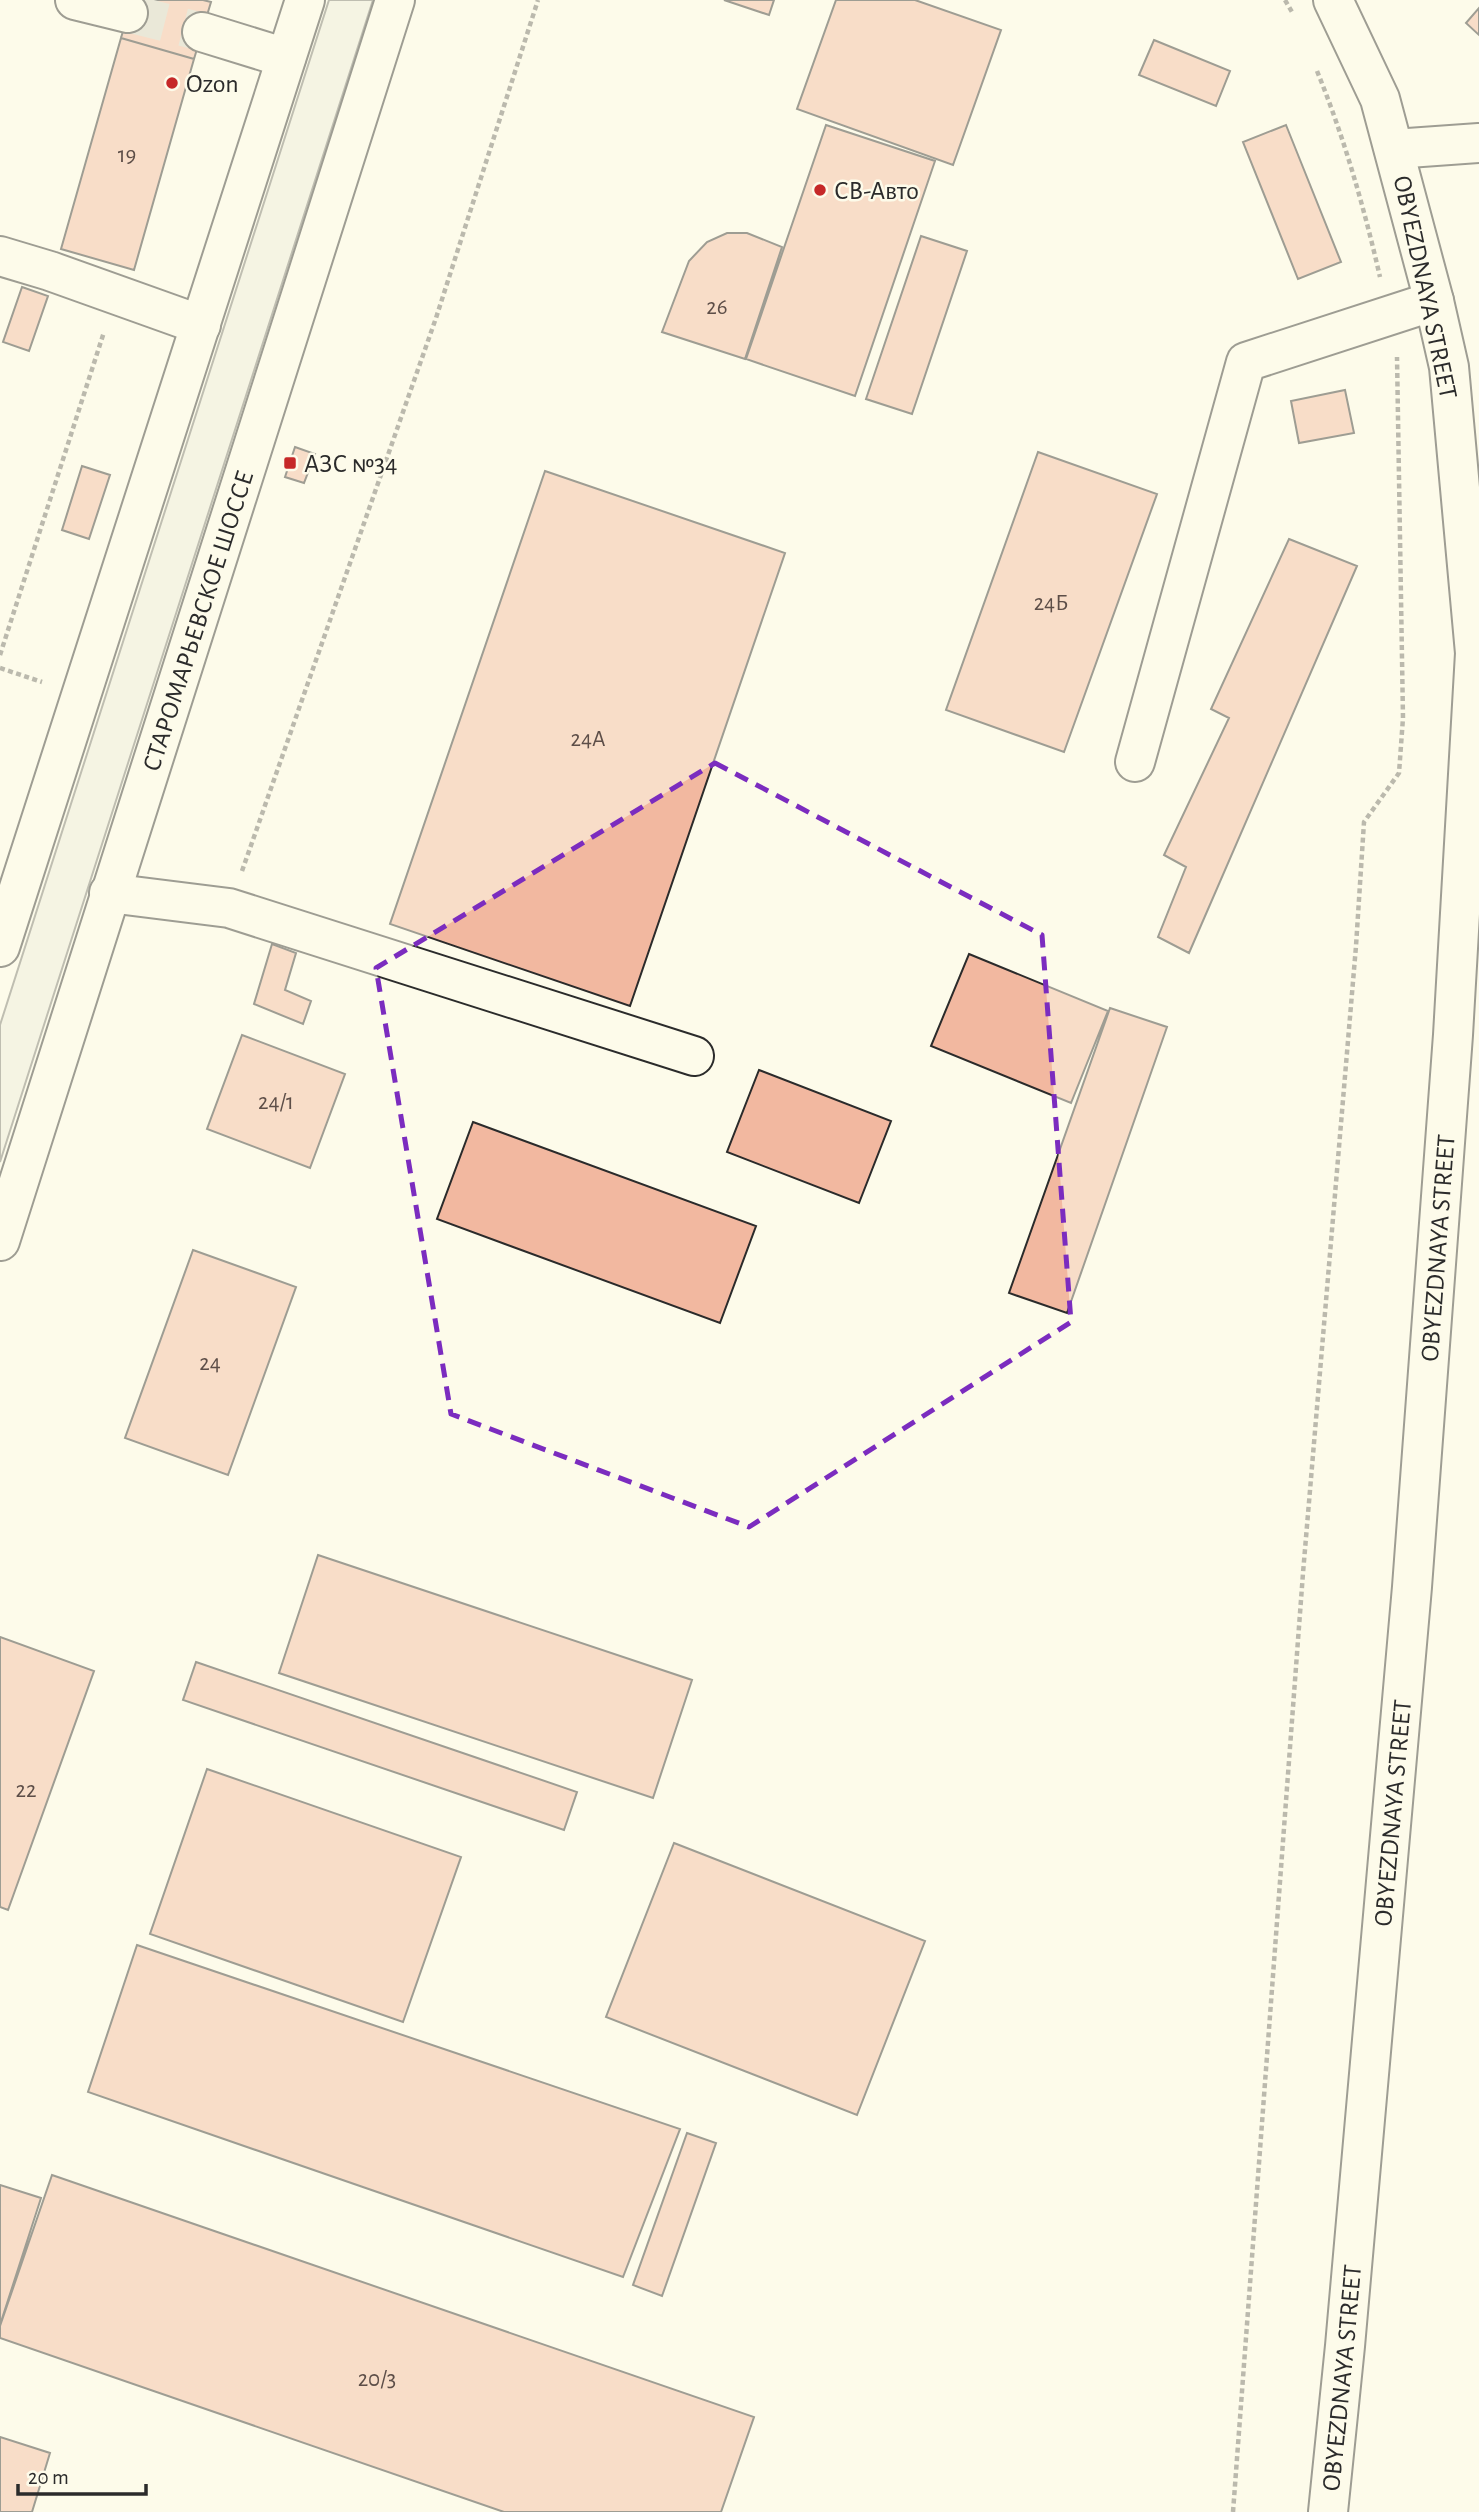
<svg xmlns="http://www.w3.org/2000/svg" width="1479" height="2512" font-family="'Alegreya Sans',sans-serif">
<style>
.green{fill:#ecebdb;stroke:#74746e;stroke-width:2}
.building{fill:#f2b8a0;stroke:#2b2b2b;stroke-width:2}
.lines{fill:none;stroke-linecap:round;stroke-linejoin:round}
.minor-tunnel{stroke:#d3d1c4;stroke-width:38;stroke-dasharray:38 19;stroke-linecap:butt}
.minor-casing{stroke:#2b2b2b;stroke-width:42}
.major-casing{stroke:#2b2b2b;stroke-width:42}
.path{stroke:#6a6964;stroke-width:4.5;stroke-dasharray:5 3.5;stroke-linecap:butt}
.minor{stroke:#fdfbea;stroke-width:38}
.major{stroke:#fdfbea;stroke-width:38}
.marked{fill:none;stroke:#7b2cbf;stroke-width:5;stroke-dasharray:14 9;stroke-linejoin:round}
.poi-dot{fill:#c62828;stroke:#fdfbea;stroke-width:2.5}
.labels{text-anchor:middle;stroke-width:5;stroke-linejoin:round;paint-order:stroke}
.number-label{font-size:23px;fill:#5d4e48}
.poi-label{font-size:26px;fill:#2b2b2b;stroke:#fdfbea;text-anchor:start}
.street-label{font-size:26px;fill:#2b2b2b;stroke:#fdfbea}
</style>
<rect width="100%" height="100%" fill="#fdfbea"/>
<!-- green -->
<path class="green" d="M329 0H373L0 1162V1025Z"/>
<!-- building -->
<path class="building" d="M132 0H203L211 2 194 59 121 38Z
M724 0H774L769 15Z
M836 0H915L1001 30 953 165 797 109Z
M1479 8V35L1466 23Z
M121 38 194 59 134 270 61 249Z
M1154 40 1230 71 1216 106 1139 75Z
M826 125 935 161 855 396 746 359Z
M1286 125 1341 262 1298 279 1243 142Z
M727 233H747L782 247 745 359 662 332 689 261 707 242Z
M921 236 967 251 912 414 866 399Z
M22 287 48 296 29 351 3 342Z
M1345 390 1354 433 1299 443 1291 401Z
M295 447 315 454 304 483 285 477Z
M1038 452 1157 494 1064 752 946 710Z
M82 466 110 475 89 539 62 530Z
M545 471 785 553 630 1006 390 924Z
M1289 539 1357 566 1189 953 1158 937 1186 867 1164 855 1229 718 1211 709Z
M272 944 296 953 285 990 311 1001 303 1024 254 1004Z
M969 954 1108 1011 1071 1103 931 1046Z
M1110 1008 1167 1027 1067 1313 1009 1293Z
M242 1035 345 1074 310 1168 207 1129Z
M759 1070 891 1121 859 1203 727 1152Z
M473 1122 756 1226 720 1323 437 1219Z
M193 1250 296 1287 228 1475 125 1438Z
M318 1555 692 1680 653 1798 279 1673Z
M0 1637 94 1671 8 1910 0 1907Z
M196 1662 577 1792 564 1830 183 1700Z
M207 1769 461 1857 403 2022 150 1934Z
M674 1843 925 1941 857 2115 606 2017Z
M137 1945 680 2129 623 2277 88 2092Z
M687 2133 716 2143 662 2296 633 2285Z
M52 2175 754 2417 721 2512H504L0 2338V2326Z
M0 2185 41 2198 0 2325Z
M0 2437 50 2453 32 2512H0Z"/>
<g class="lines">
<!-- minor-tunnel -->
<path class="minor-tunnel" d="M128 13 202 32"/>
<!-- minor casing -->
<g class="minor-casing">
<path id="minor" d="M75 0 128 13
M202 32 286 58
M1394 149 1479 143
M0 256 50 271 201 325
M1135 762 1246 362 1434 301
M109 893 229 908 694 1056"/>
</g>
<!-- major casing -->
<g class="major-casing">
<g id="major">
<path d="M0 947 305 0"/>
<path id="s1" d="M0 1241 395 0"/>
<path id="s2" d="M1328 2512 1345 2346 1412 1587 1453 1035 1475 653 1449 367 1434 301 1380 99 1333 0"/>
</g>
</g>
<!-- path -->
<path class="path" d="M1285 0 1292 12
M1317 71C1344 137 1364 207 1380 277
M0 655 104 332
M0 668 42 682
M242 871 436 318 538 0
M1233 2512 1303 1573 1356 946 1364 822 1399 773 1403 718 1397 357"/>
<!-- minor -->
<use href="#minor" class="minor"/>
<!-- major -->
<use href="#major" class="major"/>
</g>
<!-- marked area -->
<path d="M0 0H1479V2512H0ZM715 763 1042 935 1071 1322 749 1527 451 1414 376 968Z" fill="#fdfbea" fill-opacity=".55" fill-rule="evenodd"/>
<path class="marked" d="M715 763 1042 935 1071 1322 749 1527 451 1414 376 968Z"/>
<!-- markers -->
<g class="poi-dot">
<circle cx="172" cy="83" r="7"/>
<circle cx="820" cy="190" r="7"/>
<rect x="283" y="456" width="14" height="14" rx="3.5"/>
</g>
<g class="labels">
<!-- number labels -->
<g class="number-label">
<text x="127" y="162">19</text>
<text x="717" y="314">26</text>
<text x="1051" y="610">24Б</text>
<text x="588" y="746">24А</text>
<text x="276" y="1109">24/1</text>
<text x="210" y="1370">24</text>
<text x="26" y="1797">22</text>
<text x="377" y="2386">20/3</text>
</g>
<!-- poi labels -->
<g class="poi-label">
<text x="186" y="92">Ozon</text>
<text x="834" y="199">СВ-Авто</text>
<text x="304" y="472">АЗС №34</text>
</g>
<!-- street labels -->
<g class="street-label">
<text transform="translate(1426 287) rotate(78)" y="9">OBYEZDNAYA STREET</text>
<text dy="9" stroke="none"><textPath href="#s1" startOffset="651">СТАРОМАРЬЕВСКОЕ ШОССЕ</textPath></text>
<text dy="9" stroke="none"><textPath href="#s2" startOffset="1269">OBYEZDNAYA STREET</textPath></text>
<text dy="9" stroke="none"><textPath href="#s2" startOffset="702">OBYEZDNAYA STREET</textPath></text>
<text dy="9" stroke="none"><textPath href="#s2" startOffset="135">OBYEZDNAYA STREET</textPath></text>
</g>
</g>
<!-- scale -->
<path d="M18 2484v10h128v-10" fill="none" stroke="#2b2b2b" stroke-width="3.5"/>
<text x="28" y="2484" font-size="21" fill="#2b2b2b" stroke="#fdfbea" stroke-width="5" paint-order="stroke">20 m</text>
</svg>
